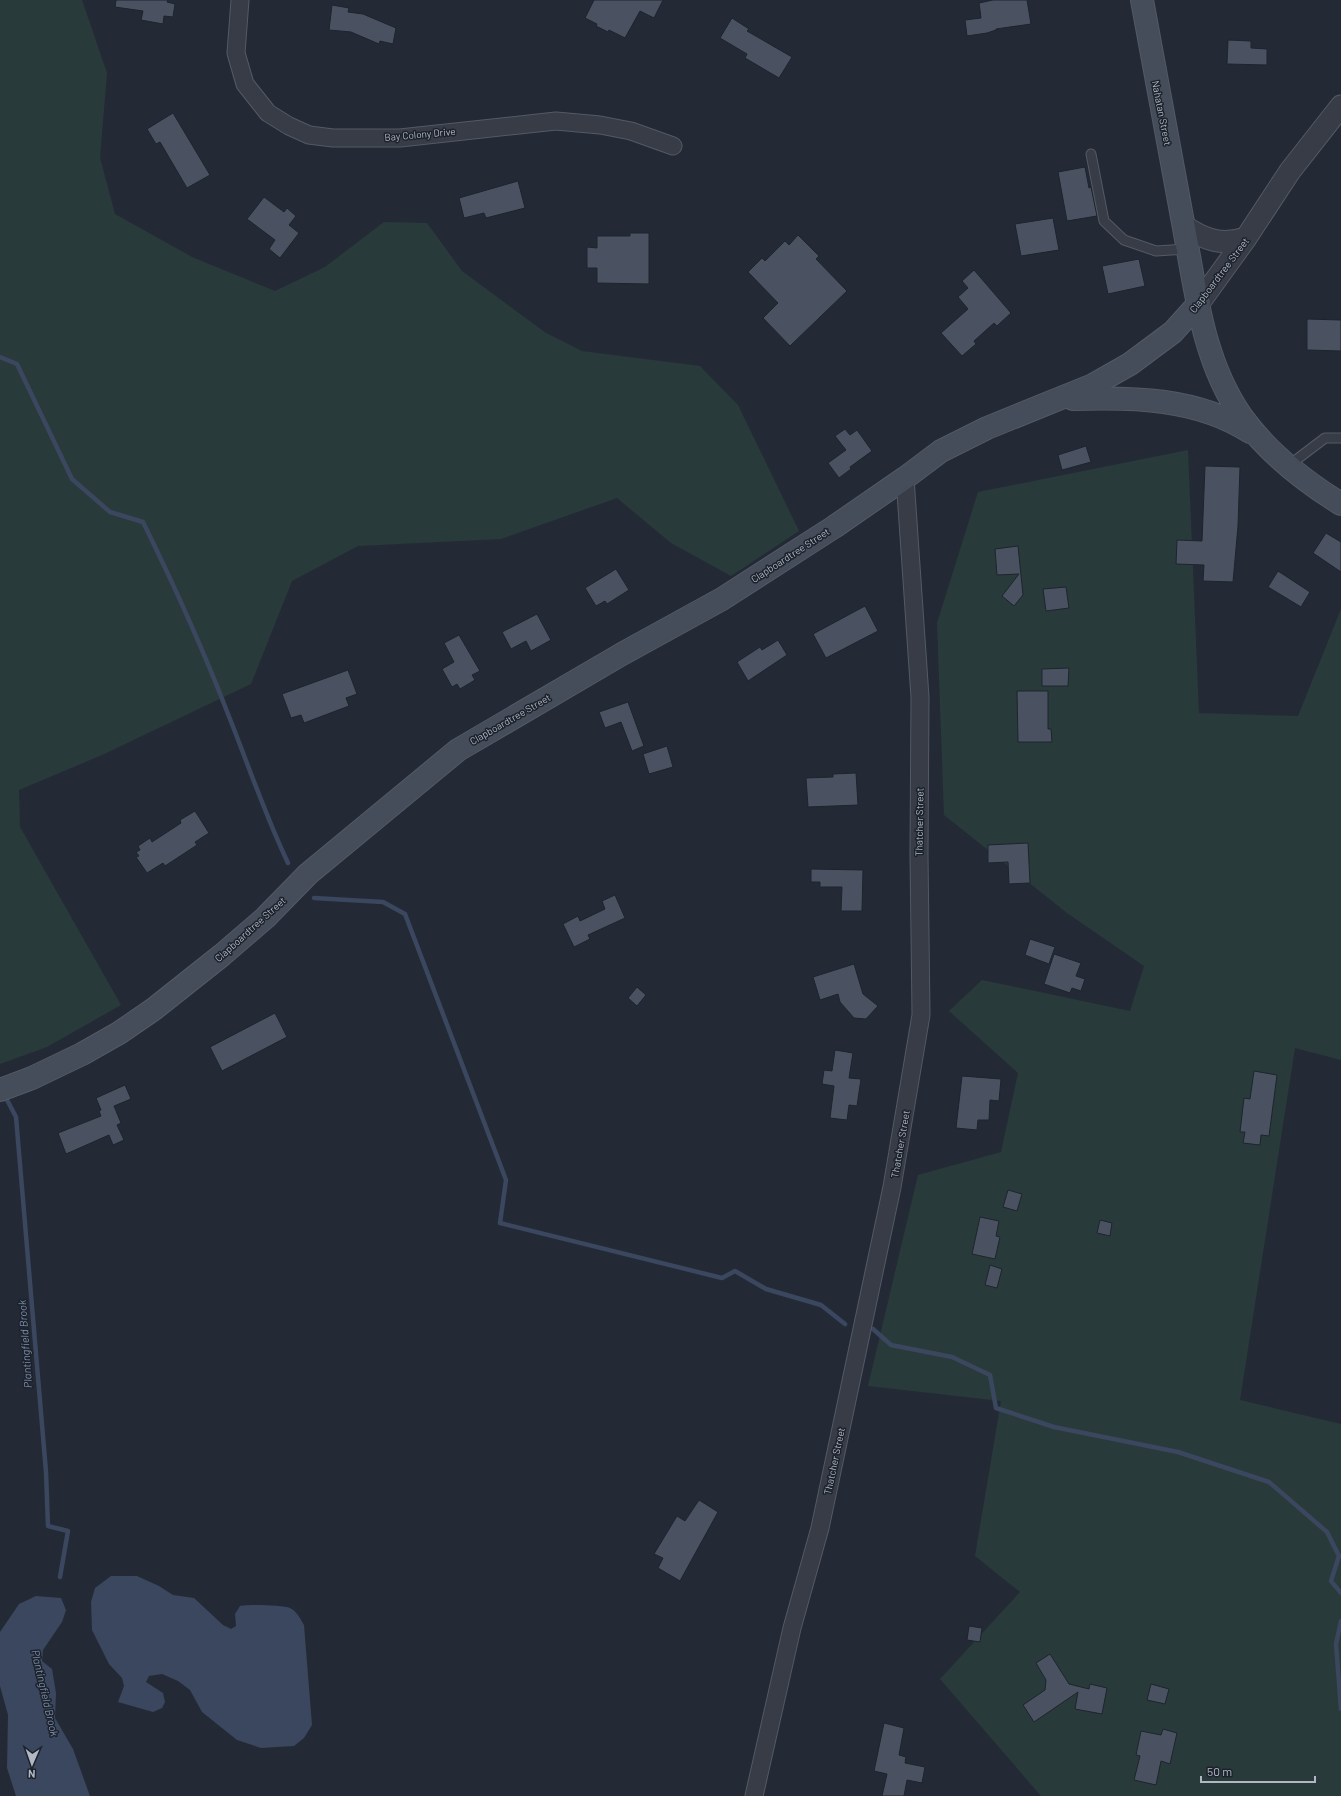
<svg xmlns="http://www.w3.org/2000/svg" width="1341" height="1796" font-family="Barlow,sans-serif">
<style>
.green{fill:#293a3b}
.water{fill:#3a475e}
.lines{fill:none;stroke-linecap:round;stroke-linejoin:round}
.stream{stroke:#3a475e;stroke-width:4.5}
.building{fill:#4a5160;stroke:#1e242e}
.service-casing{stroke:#545a65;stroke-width:11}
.minor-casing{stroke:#545a65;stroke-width:19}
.tertiary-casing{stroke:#545a65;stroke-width:23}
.secondary-casing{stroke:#545a65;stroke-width:24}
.service{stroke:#373c47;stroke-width:9}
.minor{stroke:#373c47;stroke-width:17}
.tertiary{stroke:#373c47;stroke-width:21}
.secondary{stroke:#454c5a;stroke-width:22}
.labels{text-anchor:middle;stroke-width:3;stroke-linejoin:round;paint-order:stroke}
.street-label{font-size:10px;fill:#b1b7c3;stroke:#1c222c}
.water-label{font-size:11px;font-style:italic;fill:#7c8da9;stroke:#1c222c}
</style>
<rect width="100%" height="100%" fill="#232a36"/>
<!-- green -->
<path class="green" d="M0 0H82L107 73 100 158 115 214 192 257 275 291 325 267 384 222 427 223 462 271 546 333 582 351 700 366 738 405 799 531 731 576 671 543 617 498 501 539 358 546 292 581 251 684 102 755 19 790 20 827 121 1005 47 1047 0 1064Z
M1188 450 1199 713 1298 716 1341 609V1060L1295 1048 1240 1400 1341 1424V1796H1041L940 1679 1020 1592 975 1556 1001 1401 868 1386 918 1175 1001 1152 1018 1073 949 1011 982 980 1130 1011 1144 966 1067 913 944 815 937 623 978 492Z"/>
<!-- water -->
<path class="water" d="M111 1576H137L159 1586 173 1595 194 1598 223 1625 231 1629 236 1626 235 1614 240 1606C248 1604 283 1605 290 1608 297 1611 301 1620 304 1625L312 1725 304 1738 294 1746 261 1748 237 1740 202 1712 190 1690 178 1681 162 1674 149 1676 146 1682 163 1693 165 1702 162 1708 153 1712 118 1702 124 1686 122 1678 109 1664 92 1630 91 1602 95 1588Z
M36 1596 61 1598 66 1610 62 1622 43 1650 42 1661 52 1669 56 1693 55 1718 73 1749 90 1796H16L7 1768 8 1715 0 1686V1632L19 1604Z"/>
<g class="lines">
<!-- stream -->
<path class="stream" d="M0 357 17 364 72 479 110 512 143 522C174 585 203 649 228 714 248 764 265 815 288 863
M314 898 383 902 405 914 506 1180 500 1223 722 1278 735 1271 766 1289 821 1305 845 1324
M5 1096 16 1117 46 1472 48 1526 68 1531 60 1577
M873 1329 891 1345 952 1357 990 1375 996 1408 1054 1427 1178 1452 1269 1482 1327 1532 1339 1556 1331 1581 1341 1593
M1341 1621 1336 1644 1341 1709"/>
</g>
<!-- building -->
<path class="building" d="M116 0H168L167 2 175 4 173 17 164 16 163 24 141 20 143 11 115 7Z
M594 0H663L654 18 640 11 625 38 609 30 608 32 596 26 597 24 585 18Z
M993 0H1027L1031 24 996 29V30L987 33 967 36 965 20 981 18 979 3Z
M332 5 349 8 348 12 363 14 396 28 393 44 380 41 379 44 351 32 329 30Z
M732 18 749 29 747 31 792 57 779 78 745 58 747 54 720 38Z
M1228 40 1251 41V48L1267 49V65L1227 64Z
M173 113 210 175 187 188 160 142 156 144 147 129Z
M1085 167 1089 188 1091 187 1097 216 1067 221 1058 172Z
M518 181 525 208 486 218 484 213 464 218 459 198Z
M264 197 284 212 287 208 296 216 289 225 299 233 280 258 269 249 275 240 247 219Z
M1053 218 1059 250 1021 256 1015 224Z
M630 233H649V284L597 283V268H587V247L597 248V236H630Z
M798 235 819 256 816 259 847 291 790 346 763 318 778 303 748 272 762 258 765 261 785 241 789 245Z
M1139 259 1145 286 1108 294 1102 266Z
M974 270 1011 313 997 326 994 323 974 341 976 344 962 356 941 333 968 309 958 297 968 288 962 281Z
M1307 319 1341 320V351L1307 350Z
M845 429 850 435 857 430 872 451 850 467 851 469 839 478 828 463 846 450 835 436Z
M1086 446 1091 462 1062 470 1058 455Z
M1205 466 1240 467 1238 526 1233 582 1203 581 1204 565 1176 564 1177 540 1202 541Z
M1326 533 1341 542V572L1313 553Z
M1018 546 1023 595 1014 606 1002 596 1019 574 997 575 995 549Z
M616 569 629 590 607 604 605 601 596 606 585 588Z
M1278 571 1310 592 1301 607 1268 587Z
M1066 587 1069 608 1046 611 1043 589Z
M865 606 878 631 826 658 813 634Z
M537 614 551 640 531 651 526 641 511 649 502 632Z
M459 635 480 671 472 675 475 680 460 689 457 684 452 687 442 669 454 662 444 643Z
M778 640 787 655 748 681 737 662 760 647 762 650Z
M1069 668 1068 686H1042V669Z
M348 670 357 694 346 698 349 706 304 723 301 715 291 718 282 694Z
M1017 691H1048V729H1051L1052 742H1018Z
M628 702 644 746 632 751 621 722 605 728 599 712Z
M667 746 673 767 649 774 643 754Z
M856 773 858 805 808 807 806 778 833 777V774Z
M195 811 209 833 195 842 197 845 165 866 163 863 147 873 136 857 139 856 136 852 140 850 138 846 150 838 152 842 181 823 180 820Z
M1028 843 1030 883 1009 884 1008 862 988 863V845Z
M811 869 863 870 862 911H841L842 887H820V882H811Z
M615 895 625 918 588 935 590 939 574 947 563 924 578 916 580 921 605 909 602 901Z
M1030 939 1055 947 1049 964 1025 955Z
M1054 954 1081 963 1076 976 1085 979 1081 991 1072 988 1070 993 1044 984Z
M854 964 863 994 878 1006 866 1019 854 1018 840 1002 838 994 820 1000 813 977Z
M637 987 646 995 637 1006 628 998Z
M275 1013 287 1037 222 1071 210 1047Z
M835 1050 853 1053 849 1078 861 1079 857 1106 849 1105 847 1120 830 1118 834 1086 822 1084 824 1070 832 1071Z
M1254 1071 1277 1075 1269 1136 1261 1135 1260 1145 1243 1143 1245 1132H1240L1244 1098 1250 1099Z
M962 1076 1001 1079 999 1101 990 1100 989 1120H978L977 1130 956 1128Z
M125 1085 131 1099 114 1106 121 1123 117 1125 124 1140 113 1145 109 1135 66 1154 58 1133 101 1116 99 1111 101 1110 96 1098Z
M1008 1190 1022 1194 1017 1211 1003 1207Z
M980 1217 999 1221 996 1236 1000 1237 995 1259 972 1254Z
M1100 1220 1112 1223 1110 1236 1097 1233Z
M990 1265 1002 1269 997 1288 985 1285Z
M699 1500 718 1512 680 1581 658 1568 663 1558 654 1554 677 1516 685 1521Z
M969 1626 982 1628 980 1642 967 1640Z
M1050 1654 1069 1684 1089 1689 1090 1684 1107 1688 1102 1714 1075 1709 1078 1692 1034 1722 1023 1705 1045 1690 1046 1680 1036 1663Z
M1151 1684 1169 1689 1165 1704 1147 1700Z
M884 1723 904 1728 899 1755 906 1757 905 1763 925 1767 922 1783 907 1780 904 1796H882L887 1774 874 1771Z
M1163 1729 1177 1733 1170 1764 1161 1761 1156 1785 1134 1780 1140 1756 1136 1755 1141 1731 1161 1735Z"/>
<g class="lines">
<!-- service casing -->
<g class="service-casing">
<path id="service" d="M1091 154 1104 221 1124 240 1156 251 1187 249
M1288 466 1325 438H1341"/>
</g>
<!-- minor casing -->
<g class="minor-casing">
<path id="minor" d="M240 0 236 53 245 84 268 113 289 126 309 135 333 138H400L556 121 600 125 631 131 673 146
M754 1796 792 1628 820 1528 892 1187 921 1015 919 855 920 697 905 478"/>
</g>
<!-- tertiary casing -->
<g class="tertiary-casing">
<path id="tertiary" d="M1184 226C1205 240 1222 246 1246 238
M1199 303 1246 238 1290 171 1341 106"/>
</g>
<!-- secondary casing -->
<g class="secondary-casing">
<path id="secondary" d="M1142 0C1155 72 1168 144 1182 217 1195 284 1201 359 1242 417 1268 453 1304 481 1341 504
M1073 399C1132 397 1198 398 1250 432
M0 1090 32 1078 82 1054 119 1033 154 1009 222 955 265 918 308 874 458 750 622 654 722 599 834 527 905 478 941 451 987 428 1093 385 1130 364 1173 332 1199 303"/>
</g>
<!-- service -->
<use href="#service" class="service"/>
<!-- minor -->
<use href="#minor" class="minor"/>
<!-- tertiary -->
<use href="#tertiary" class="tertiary"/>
<!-- secondary -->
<use href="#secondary" class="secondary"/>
</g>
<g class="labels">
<!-- street labels -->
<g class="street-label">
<text transform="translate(1162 113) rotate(79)" y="4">Nahatan Street</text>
<text transform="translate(420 134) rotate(-5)" y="4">Bay Colony Drive</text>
<text transform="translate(1219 275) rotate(-53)" y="4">Clapboardtree Street</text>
<text transform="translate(790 555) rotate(-33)" y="4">Clapboardtree Street</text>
<text transform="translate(510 719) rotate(-30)" y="4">Clapboardtree Street</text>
<text transform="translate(919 822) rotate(-89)" y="4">Thatcher Street</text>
<text transform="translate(250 929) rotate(-42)" y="4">Clapboardtree Street</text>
<text transform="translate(900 1144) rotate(-80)" y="4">Thatcher Street</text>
<text transform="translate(834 1461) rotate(-78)" y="4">Thatcher Street</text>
</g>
<!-- water labels -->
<g class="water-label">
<text transform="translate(25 1344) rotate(-94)" y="4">Plantingfield Brook</text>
<text transform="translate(45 1693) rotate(77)" y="4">Plantingfield Brook</text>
</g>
</g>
<!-- north arrow -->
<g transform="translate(32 1764) rotate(182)" stroke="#1c222c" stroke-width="3" paint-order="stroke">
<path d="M0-3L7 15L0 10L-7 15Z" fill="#b1b7c3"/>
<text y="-6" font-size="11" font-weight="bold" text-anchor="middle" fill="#b1b7c3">N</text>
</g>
<!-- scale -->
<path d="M1201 1776v6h114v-6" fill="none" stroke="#b1b7c3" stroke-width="2"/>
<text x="1207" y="1776" font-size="12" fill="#b1b7c3" stroke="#1c222c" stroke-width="3" paint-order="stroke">50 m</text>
</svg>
